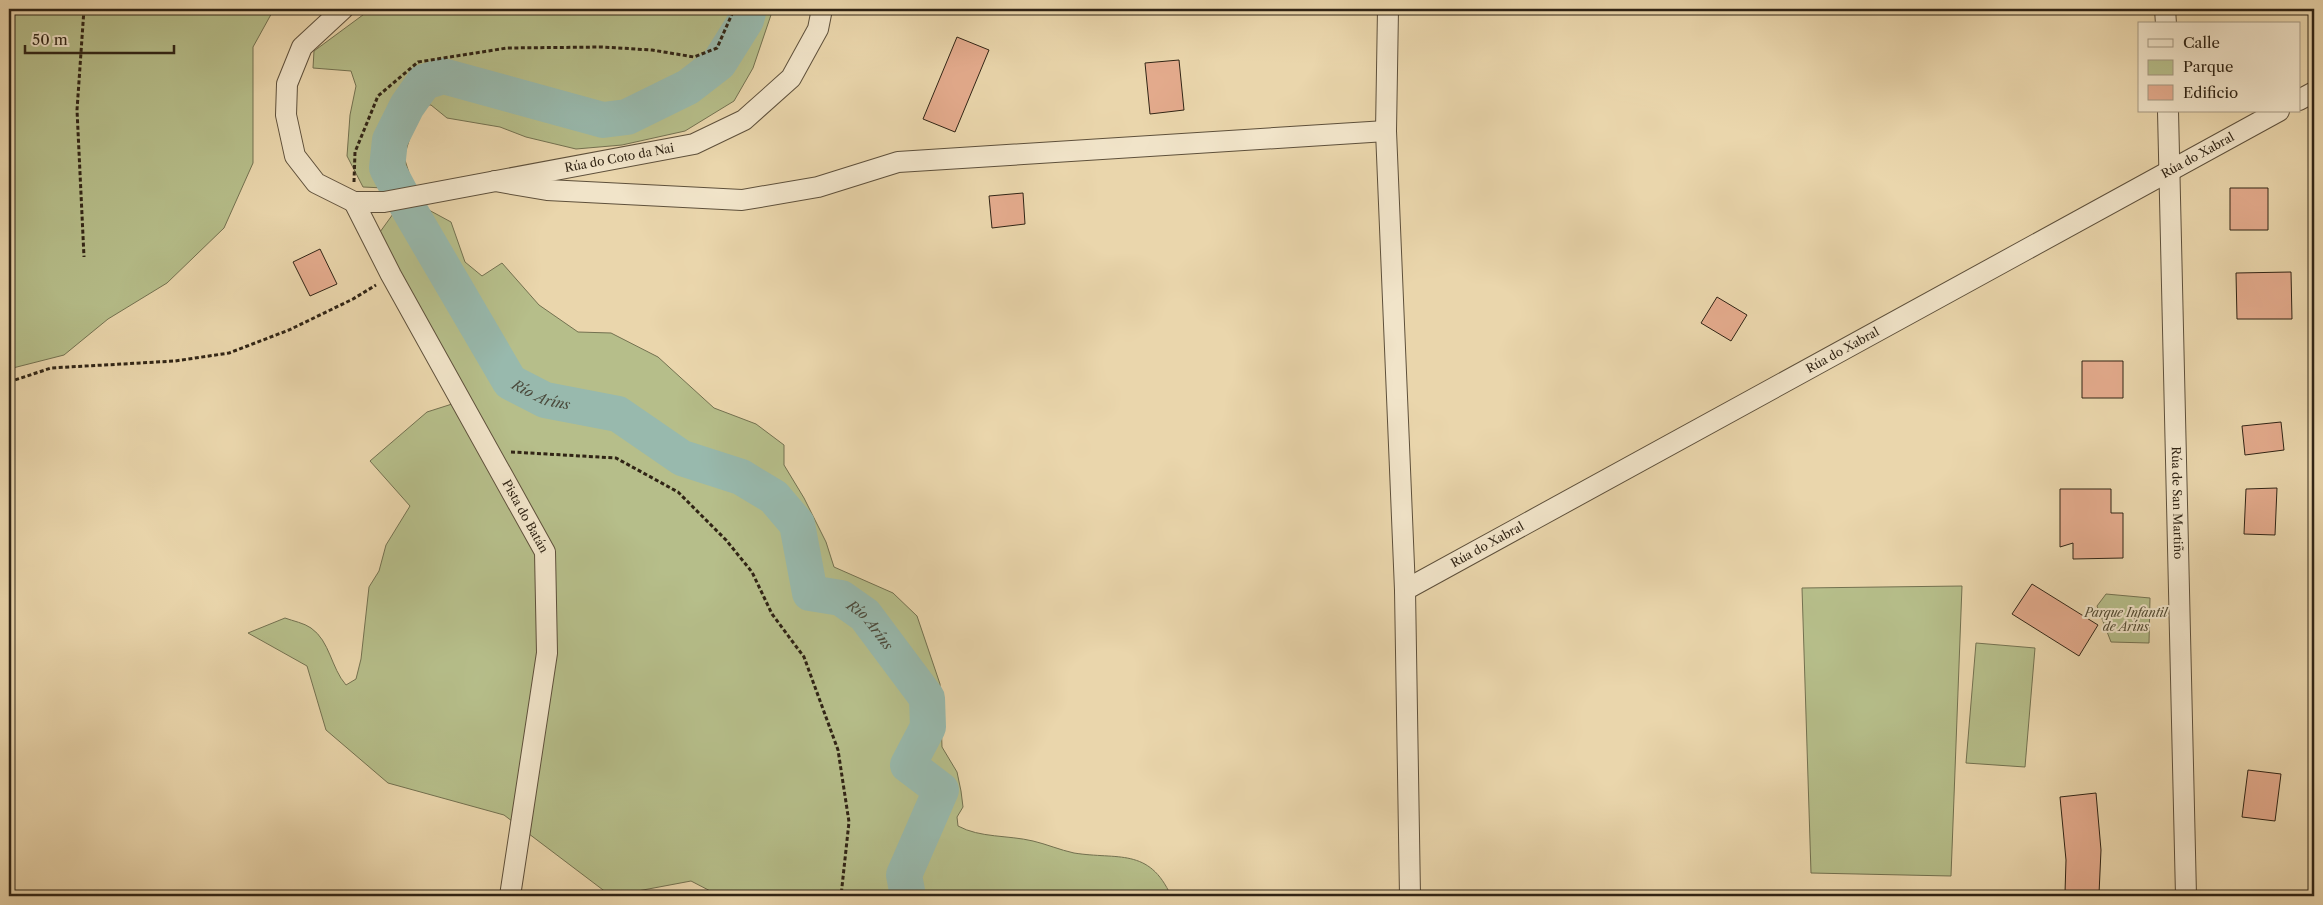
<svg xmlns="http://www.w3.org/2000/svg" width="2323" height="905" font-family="'Libre Caslon Text',serif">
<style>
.green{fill:#b6be8a;stroke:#737150}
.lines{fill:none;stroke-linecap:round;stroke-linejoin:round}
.river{stroke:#98b9ad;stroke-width:36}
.building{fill:#e4ab8d;stroke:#302415}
.minor-casing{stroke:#5e503b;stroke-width:22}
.path{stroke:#302415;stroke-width:3;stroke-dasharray:4 2.5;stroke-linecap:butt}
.minor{stroke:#f1e4c9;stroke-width:20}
.labels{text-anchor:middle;stroke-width:4;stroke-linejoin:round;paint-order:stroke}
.street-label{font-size:12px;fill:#302415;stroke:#f1e4c9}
.park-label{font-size:12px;font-style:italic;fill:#524a32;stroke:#f1e4c9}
.water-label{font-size:14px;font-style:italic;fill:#4a493b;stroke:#f1e4c9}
</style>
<rect width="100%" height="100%" fill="#ead6ac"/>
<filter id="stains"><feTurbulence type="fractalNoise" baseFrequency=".004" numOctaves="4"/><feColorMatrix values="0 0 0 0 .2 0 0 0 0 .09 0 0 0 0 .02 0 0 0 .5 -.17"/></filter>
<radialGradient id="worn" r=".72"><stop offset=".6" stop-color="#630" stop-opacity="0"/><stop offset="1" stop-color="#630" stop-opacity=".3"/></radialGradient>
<!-- green -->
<path class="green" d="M9 9H274L253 47V163L224 228 167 283 108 319 64 355 9 369Z
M371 9H773L753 68 734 101 685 131 622 145 576 149 526 137 500 127 447 118 431 105H420L404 157 411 179 384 188 363 187 347 156 350 115 356 86 351 71 313 68 314 51Z
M427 209 451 222 465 262 482 276 502 263 539 305 578 332 611 333 658 357 714 408 756 424 784 445V465L804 498 826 542 834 567 893 593 917 616 940 684 942 747 957 772 961 791 963 807 957 817 958 826C980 838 1008 835 1033 841 1046 844 1060 850 1074 853 1118 860 1149 847 1171 896H720L691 881 611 896 504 815 388 783 326 730 307 666 248 633 285 618C293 621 304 623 311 628 330 641 331 668 346 685L356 679 361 659 369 587 379 571 386 545 410 506 370 461 427 412 452 404 380 232 393 214Z
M1962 586 1951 876 1811 873 1802 588Z
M2106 594 2150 598 2149 643 2111 642 2097 606Z
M1976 643 2035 648 2025 767 1966 763Z"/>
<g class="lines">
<!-- river -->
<path class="river" id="s1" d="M749 9 746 20 719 63 688 87 627 117 603 120 443 76 424 82 407 106 390 140 387 168 410 211 510 382 545 400 618 414 682 458 741 477 774 497 797 524 810 593 841 598 865 615 927 698 928 727 908 765 941 790 904 875 908 896"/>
</g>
<!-- building -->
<path class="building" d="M957 37 989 50 955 132 923 119Z
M1179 60 1184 110 1150 114 1145 63Z
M2230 188H2268V230H2230Z
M1023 193 1025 224 992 228 989 196Z
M320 249 337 284 310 296 293 262Z
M2291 272 2292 319H2237L2236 273Z
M1717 297 1747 315 1731 341 1701 323Z
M2082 361H2123V398H2082Z
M2281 422 2284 450 2245 455 2242 426Z
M2277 488 2275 535 2244 534 2246 489Z
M2060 489H2111V513H2123V558L2073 559V543L2060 547Z
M2032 584 2098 625 2079 656 2012 614Z
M2248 770 2281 774 2275 821 2242 817Z
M2096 793 2101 850 2099 894 2065 893 2066 860 2060 797Z"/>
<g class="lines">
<!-- minor casing -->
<g class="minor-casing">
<g id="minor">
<path id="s2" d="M343 9 302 47 287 84 286 115 295 156 316 183 354 202H384L694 144 744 120 791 78 818 29 822 9"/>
<path d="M1388 9 1386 131 1405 590 1410 896"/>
<path d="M2165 9 2166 24"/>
<path d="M2299 100 2314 92"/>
<path id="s3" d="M2168 111 2186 896"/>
<path d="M495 181 547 190 742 200 818 187 898 162 1386 131"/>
<path id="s4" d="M354 202 391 275 545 552 547 653 510 896"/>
<path id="s5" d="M1405 590 2279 111"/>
</g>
</g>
<!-- path -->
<path class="path" d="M84 9 77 110 84 257
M354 182 355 152 378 96 418 62 507 48 602 47 652 50 694 57 717 48 732 14 731 9
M9 382 51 368 175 361 229 353 289 330 353 299 376 285
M511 452 616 458 678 492 726 540 752 572 772 614 804 657 838 750 849 822 841 896"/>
<!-- minor -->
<use href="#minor" class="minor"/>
</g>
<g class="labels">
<!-- street labels -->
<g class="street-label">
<text dy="4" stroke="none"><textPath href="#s5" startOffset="904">Rúa do Xabral</textPath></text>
<text dy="4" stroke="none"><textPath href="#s2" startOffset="515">Rúa do Coto da Nai</textPath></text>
<text dy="4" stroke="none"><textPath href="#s5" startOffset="499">Rúa do Xabral</textPath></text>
<text dy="4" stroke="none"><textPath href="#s3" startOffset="392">Rúa de San Martiño</textPath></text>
<text dy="4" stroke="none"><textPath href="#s4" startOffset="358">Pista do Batán</textPath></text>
<text dy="4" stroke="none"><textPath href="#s5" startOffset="94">Rúa do Xabral</textPath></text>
</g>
<!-- park labels -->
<g class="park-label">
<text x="2126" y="617">Parque Infantil<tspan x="2126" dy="14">de Aríns</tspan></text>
</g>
<!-- water labels -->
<g class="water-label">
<text dy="5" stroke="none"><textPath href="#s1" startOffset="756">Río Aríns</textPath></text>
<text dy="5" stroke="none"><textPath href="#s1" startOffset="1191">Río Aríns</textPath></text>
</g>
</g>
<!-- margin -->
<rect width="2323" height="905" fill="none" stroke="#ead6ac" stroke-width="30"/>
<rect x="10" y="10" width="2303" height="885" fill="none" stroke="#302415" stroke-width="2.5"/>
<rect x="15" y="15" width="2293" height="875" fill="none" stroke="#302415"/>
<!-- legend -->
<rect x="2138" y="22" width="162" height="90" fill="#f1e4c9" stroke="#a49781"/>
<rect x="2148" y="39" width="25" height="8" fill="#f1e4c9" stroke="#a49781"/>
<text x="2183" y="48" font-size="15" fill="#302415">Calle</text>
<rect x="2148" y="60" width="25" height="15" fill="#b6be8a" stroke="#a49781"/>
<text x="2183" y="72" font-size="15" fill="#302415">Parque</text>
<rect x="2148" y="85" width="25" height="15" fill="#e4ab8d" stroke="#a49781"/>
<text x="2183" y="98" font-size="15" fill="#302415">Edificio</text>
<!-- scale -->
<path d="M25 45v8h149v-8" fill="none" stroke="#302415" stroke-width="2.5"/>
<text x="32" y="45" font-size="15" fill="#302415" stroke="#f1e4c9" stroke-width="4" paint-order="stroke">50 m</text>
<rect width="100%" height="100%" filter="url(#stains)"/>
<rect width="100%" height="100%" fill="url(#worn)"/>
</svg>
